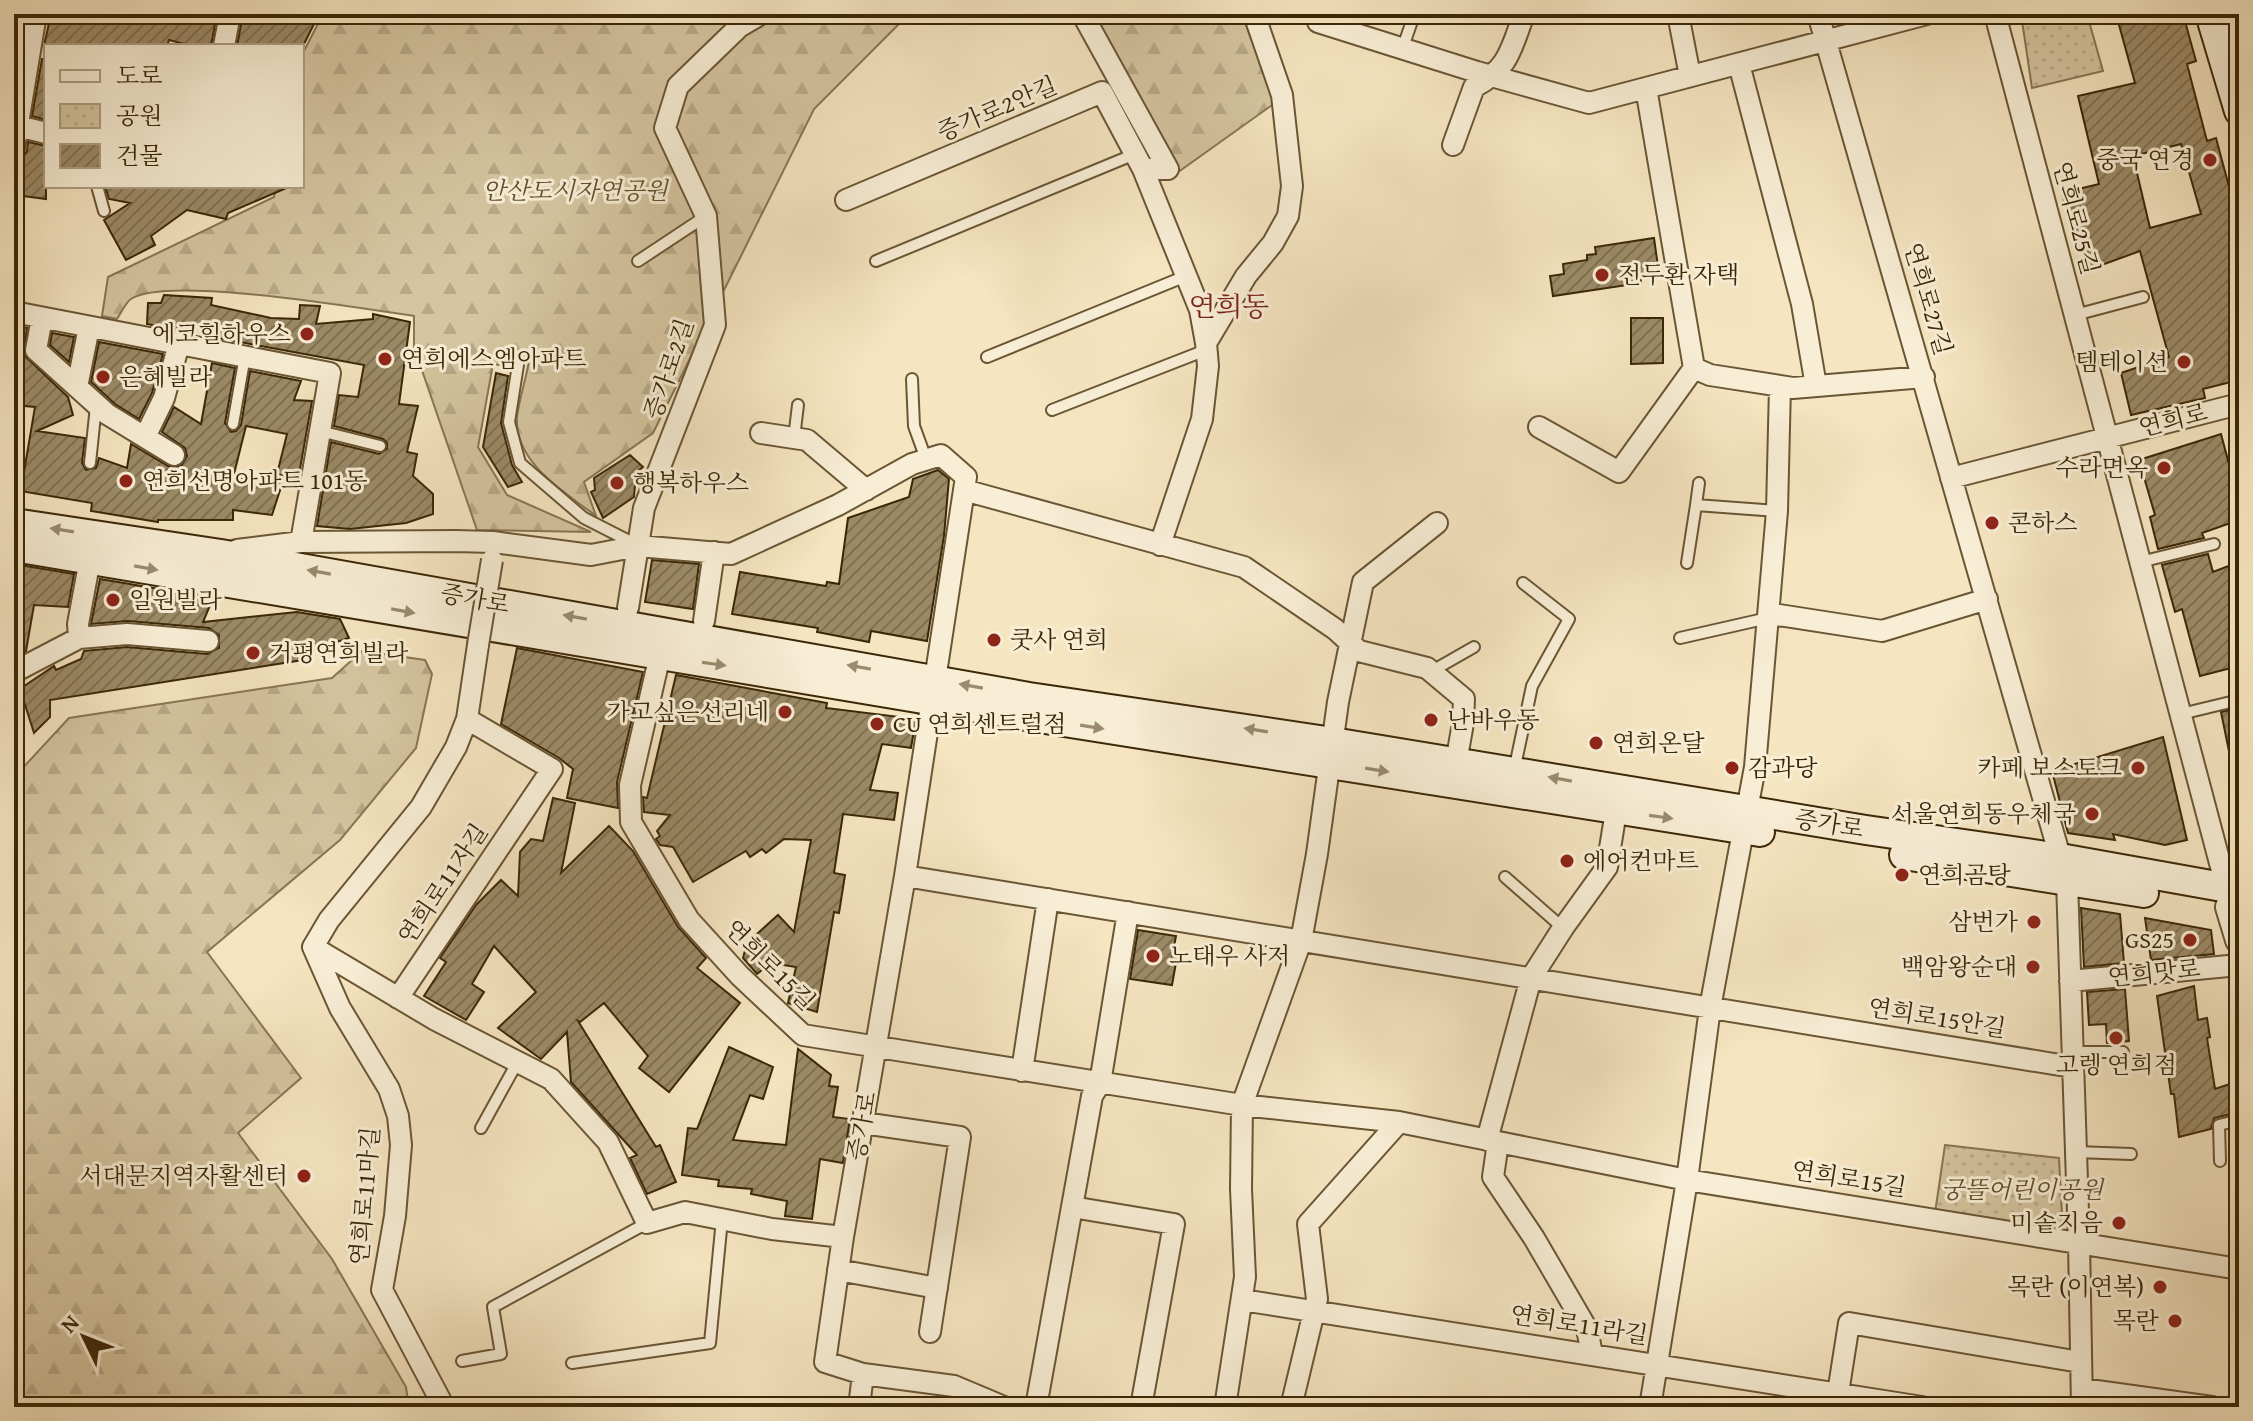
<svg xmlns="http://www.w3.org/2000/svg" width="2253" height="1421" font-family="'Gentium Book Plus','Noto Serif KR',serif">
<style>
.forest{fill:url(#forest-firs);stroke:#887653;stroke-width:2}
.park{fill:url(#park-dots);stroke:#887653;stroke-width:2}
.building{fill:url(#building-hatch);stroke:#3b2706;stroke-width:2;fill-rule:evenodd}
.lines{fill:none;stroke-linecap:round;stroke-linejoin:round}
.service-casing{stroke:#6a5634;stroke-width:14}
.minor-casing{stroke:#6a5634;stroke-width:24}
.tertiary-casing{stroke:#6a5634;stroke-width:30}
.secondary-casing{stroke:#3b2706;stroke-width:32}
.service{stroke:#f8eed6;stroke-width:10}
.minor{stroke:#f8eed6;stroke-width:20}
.tertiary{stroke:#f8eed6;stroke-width:26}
.secondary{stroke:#f8eed6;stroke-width:28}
.minor-bridge-casing{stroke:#6a5634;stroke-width:24;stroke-linecap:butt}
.minor-bridge{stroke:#f8eed6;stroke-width:20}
.oneway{fill:#9a8a6e}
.poi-dot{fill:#8f2418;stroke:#f8eed6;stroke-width:3}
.labels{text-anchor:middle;stroke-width:6;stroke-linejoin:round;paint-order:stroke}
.street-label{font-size:24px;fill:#3b2706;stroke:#f8eed6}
.poi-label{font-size:24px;fill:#3b2706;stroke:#f8eed6;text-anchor:start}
.park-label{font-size:24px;font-style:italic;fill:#624e2c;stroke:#f8eed6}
.quarter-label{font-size:28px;fill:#7a1f14;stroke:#f8eed6}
</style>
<defs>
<pattern id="forest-firs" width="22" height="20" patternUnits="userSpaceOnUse" patternTransform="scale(2)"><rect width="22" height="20" fill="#d5c5a0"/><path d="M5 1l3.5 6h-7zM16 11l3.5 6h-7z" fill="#b8a988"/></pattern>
<pattern id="park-dots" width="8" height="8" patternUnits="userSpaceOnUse" patternTransform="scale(2)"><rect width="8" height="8" fill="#d5c5a0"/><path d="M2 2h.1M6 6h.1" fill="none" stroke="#b8a988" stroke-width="1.8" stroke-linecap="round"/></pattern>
<pattern id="building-hatch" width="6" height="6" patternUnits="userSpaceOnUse" patternTransform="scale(2)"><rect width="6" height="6" fill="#9c8a67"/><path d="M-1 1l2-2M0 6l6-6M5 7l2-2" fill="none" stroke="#807153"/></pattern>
</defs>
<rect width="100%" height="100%" fill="#f5e5c0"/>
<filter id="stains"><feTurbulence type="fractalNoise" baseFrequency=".0025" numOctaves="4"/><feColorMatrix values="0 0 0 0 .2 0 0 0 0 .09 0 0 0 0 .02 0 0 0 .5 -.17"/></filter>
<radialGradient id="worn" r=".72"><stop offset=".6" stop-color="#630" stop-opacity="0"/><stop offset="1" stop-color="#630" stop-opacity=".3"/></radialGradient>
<!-- forest -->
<path class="forest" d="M323 14H909L814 109 653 433 584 482 596 516C565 492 514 463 517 417 519 400 526 379 529 361L515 358 511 367 493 364 478 447 507 495 591 532 477 530 414 347V316C364 309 167 275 131 299 126 302 121 313 117 319L102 316 108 277 274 197 276 186H302V55Z
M1091 14H1242L1275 103 1174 175Z
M362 651 425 660 432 674 416 748 340 840 207 952 301 1078 238 1133 332 1259 406 1387 409 1407H14V787L19 772 69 718 332 678Z"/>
<!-- park -->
<path class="park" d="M2021 14H2087L2103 71 2032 88Z
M1945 1145 2059 1158 2063 1233 1935 1213Z"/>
<!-- building -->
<path class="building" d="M51 14H217L211 46H192L169 40 167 46H44Z
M243 14H319L303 46H237Z
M2116 14H2183L2196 61 2187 64 2207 141 2216 138 2239 224V380L2203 389 2205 398 2131 415 2121 373 2169 357 2140 251 2088 270 2075 227 2071 228 2062 193 2099 184 2078 96 2135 83ZM2181 144 2201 214 2150 228 2133 156Z
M42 59H46V120L32 116Z
M28 142 46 146V199L15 195 21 159 27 151Z
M105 186H291L228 213 226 219 187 210 151 236 155 245 126 260 104 220 130 203 109 199Z
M1654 238 1659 274 1640 276 1641 283 1553 296 1550 276 1564 274 1563 264 1587 260V255L1596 254 1595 247Z
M164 295 212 298 211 305 271 318 299 319 300 305 320 306 316 324 373 319V314L410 322 399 404 418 406 407 452 417 454 413 476 433 494V514L406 523 350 529 317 526 331 442 379 454 387 449V443L383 439 334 426 339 395 358 397 364 365 218 338 221 328 178 325 177 330 147 324 148 303H161Z
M1631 318H1663V363L1631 364Z
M14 325 27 328 24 355 68 397 73 415 37 431 85 438 82 463 86 470 96 468 99 458 127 468 131 444 168 466H181L187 456 185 448 162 432 174 407 201 424 212 363 235 368 225 423 231 432 236 431 241 425 250 371 301 381 294 400 312 401 298 480 277 474 287 434 246 426 233 478 282 484 272 515 233 510V520H158V522L91 511 92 503 14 490V471L24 472 35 407 14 405Z
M52 333 74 337 69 362 50 345Z
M99 342 163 354 152 393 139 419 115 404 91 382Z
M496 373 508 376 501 423 512 465 522 482 508 487 483 447Z
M2221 434 2235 487 2239 485V520L2202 533 2204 538 2158 549 2150 517 2155 515 2139 460Z
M630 455 643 467 638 471 642 476 635 485 634 497 603 518 591 492 595 490 594 478Z
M938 470 949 479 944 536 927 641 871 631 869 642 817 632 818 628 732 614 740 572 826 586 827 582 839 584 848 518 909 497 913 479Z
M2208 554 2213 572 2239 562V666L2200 676 2182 609 2175 612 2162 565Z
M652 560 699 564 693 609 645 602Z
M14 564 74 574 68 607 34 605 26 651 14 657Z
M100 579 213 598 203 622 297 612 340 619 349 638 312 650 309 659 50 700V717L34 733 20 689 54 666 56 670 81 659 84 651 127 647 207 654 219 648V635L209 628 128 621 91 624Z
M517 648 643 672 617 782 618 808 567 798 573 769 559 758 501 724Z
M676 675 827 703 826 708 916 719 911 748 882 744 870 790 898 793 894 820 843 814 834 873 845 875 839 913 834 912 817 1012 788 1003 796 967 771 963 757 974 743 958 747 943 778 915 794 932 811 840 784 839 766 853 762 849 750 857 746 851 693 882 673 847 660 845 656 839 660 836 657 831 670 815 644 812 643 797 647 798Z
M2239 708V760L2231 761 2221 712Z
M2163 737 2187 840 2165 845 2113 834 2115 840 2068 833 2052 771Z
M553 798 575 803 561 873 609 826 633 851 678 927 706 958 697 968 740 1003 669 1092 639 1068 648 1056 604 1003 580 1022 578 1021 656 1147 660 1145 676 1182 647 1194 630 1158 637 1155 571 1082 567 1032 541 1059 498 1028 536 992 494 946 472 984 484 992 466 1020 424 996 446 962 440 958 476 905 501 880 518 896 520 852 531 839 543 841Z
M2081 908 2120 914 2124 963 2084 967Z
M2145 918 2211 930 2214 954 2151 960Z
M1138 930 1176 936 1172 956 1177 957 1172 985 1130 979Z
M2194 986 2198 1020 2207 1018 2210 1037 2207 1038 2215 1089 2239 1081V1112L2214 1118 2211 1129 2179 1137 2174 1094H2171L2157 996Z
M2125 989 2129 1041 2107 1043 2106 1024 2089 1025 2087 992Z
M729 1047 773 1067 763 1099 750 1095 733 1140 786 1145 798 1049 831 1075 829 1086 838 1087 833 1117 850 1119 843 1163 820 1159 812 1219 785 1216 787 1201 751 1194 752 1189 718 1186 719 1180 682 1175 688 1128 697 1129Z"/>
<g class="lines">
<!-- service casing -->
<g class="service-casing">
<path id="service" d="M1403 47 1413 18
M97 186 104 211
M638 261 706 216
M876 261 1135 154
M2075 315 2143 297
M987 357 1186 276
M518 365 509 422 520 463 584 518 635 544
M912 379 914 426 926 459
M1052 410 1206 350
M233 424 245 356
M320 431 380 446
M794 438 798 405
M90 463 96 406
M1696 505 1699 483
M2140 562 2214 544
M1687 563 1696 505 1777 511
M1680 638 1768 618
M1432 671 1474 647
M2181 714 2239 700
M1514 771 1532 686 1569 619 1523 583
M1505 877 1563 928
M2072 1052H2123
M481 1128 518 1061
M2076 1152 2131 1154
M2220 1161 2219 1125 2239 1120
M462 1361 501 1354 493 1307 647 1223
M572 1363 710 1343 722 1219"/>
</g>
<!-- minor casing -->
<g class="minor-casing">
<path id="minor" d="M1080 14 1084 17 1168 169H1143
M1321 14 1318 22 1477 72 1589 103 1927 14
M1678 14 1690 76
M1818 14 2067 881 2079 1242 2082 1407
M1995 14 2225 882 2228 900
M224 46 230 14
M1739 64 1802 304 1816 386
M18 126 46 133
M1453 145 1474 87C1509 69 1511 49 1524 14
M14 148 36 14
M846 200 1102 92 1143 169 1200 310 1206 343 1208 366 1202 419 1160 545
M14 312 330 373 301 542
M42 318 36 350 107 414 174 455
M1206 343 1246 276 1273 243 1288 216 1292 186 1282 95 1254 14
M1694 368 1710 375 1793 388 1924 377
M77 387 89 327
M1539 427 1619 472 1694 368 1646 88
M761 433 807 440 866 490
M145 437 164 398 179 344
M1951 478 2239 404
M964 490 1244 567 1335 629 1359 651 1427 668 1464 699 1463 723 1456 763
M237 550 301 542 455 541 493 542 591 555 638 546 731 554 838 505 912 464 941 455 966 477 905 876 843 1237 825 1362 863 1374 954 1386 1004 1407
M628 608 644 508 715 325 706 216 665 128 678 86 739 27 761 14
M1768 618 1779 615 1882 631 1987 599
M704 621 714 552
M79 638 78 624 90 559
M660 655 630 785 631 822 689 920 740 976 803 1035 1242 1105 1399 1122 1687 1180 2239 1269
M14 672 79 638 127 634 208 641
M905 876 2072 1067
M313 947 434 1019 551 1079 608 1142 647 1223 685 1212 772 1229 843 1237
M2070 981 2239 965
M398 998 552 769 467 719
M1022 1071 1048 899
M863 1123 960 1137 930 1332
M1487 1140 1531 978 1563 928 1607 867 1616 811
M1498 1142 1493 1177 1534 1238 1587 1329 1592 1354
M1072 1207 1174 1224 1141 1407
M838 1270 937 1288
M1242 1300 1922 1407
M2082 1389 2212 1407
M1838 1393 1849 1323 2080 1362
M444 1407 382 1290 395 1216 401 1145 398 1116 389 1089 340 1008 313 947 329 920 421 807 456 747 467 719 478 645
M859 1407 863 1374
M1036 1407 1092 1096 1100 1083 1128 912
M1225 1407 1245 1277 1241 1189 1242 1105 1301 941 1317 854 1338 702 1363 582 1437 523
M1291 1407 1317 1299 1308 1224 1399 1122
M1650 1407 1687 1180 1710 1008 1755 767 1777 511 1780 386"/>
</g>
<!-- tertiary casing -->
<g class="tertiary-casing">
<path id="tertiary" d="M2229 907 2239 940"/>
</g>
<!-- secondary casing -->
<g class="secondary-casing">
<path id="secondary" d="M2210 14 2239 111
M14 523 221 554 1029 697 1333 742 1866 830 2060 858 2239 890
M14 547 989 710 1760 832
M1904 855 2144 893"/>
</g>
<!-- service -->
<use href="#service" class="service"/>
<!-- minor -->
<use href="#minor" class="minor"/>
<!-- tertiary -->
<use href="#tertiary" class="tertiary"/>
<!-- secondary -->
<use href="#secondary" class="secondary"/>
<!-- minor-bridge casing -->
<g class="minor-bridge-casing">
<path id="minor-bridge" d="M478 645 492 560"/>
</g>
<!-- minor-bridge -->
<use href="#minor-bridge" class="minor-bridge"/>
</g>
<!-- one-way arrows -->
<defs><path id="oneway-solid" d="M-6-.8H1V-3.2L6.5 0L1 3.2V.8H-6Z" transform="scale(2)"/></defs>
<g class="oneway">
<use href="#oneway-solid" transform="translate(62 530) rotate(-171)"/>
<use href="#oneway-solid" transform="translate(146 568) rotate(10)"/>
<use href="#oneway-solid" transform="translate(319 572) rotate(-170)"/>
<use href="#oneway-solid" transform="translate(403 611) rotate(10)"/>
<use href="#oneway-solid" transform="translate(575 617) rotate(-170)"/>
<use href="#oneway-solid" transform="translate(714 664) rotate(8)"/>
<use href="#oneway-solid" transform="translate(859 667) rotate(-170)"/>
<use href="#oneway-solid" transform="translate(971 686) rotate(-170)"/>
<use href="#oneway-solid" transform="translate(1092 727) rotate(9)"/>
<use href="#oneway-solid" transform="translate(1256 730) rotate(-171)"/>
<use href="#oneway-solid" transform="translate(1377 770) rotate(9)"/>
<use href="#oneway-solid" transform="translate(1560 779) rotate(-170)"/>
<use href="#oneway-solid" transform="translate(1661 817) rotate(8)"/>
</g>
<!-- markers -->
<g class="poi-dot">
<circle cx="2210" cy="160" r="8"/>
<circle cx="1602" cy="275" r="8"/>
<circle cx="307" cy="334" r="8"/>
<circle cx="385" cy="359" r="8"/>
<circle cx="2184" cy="362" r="8"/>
<circle cx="103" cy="377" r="8"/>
<circle cx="2164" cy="468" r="8"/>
<circle cx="126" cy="481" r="8"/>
<circle cx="617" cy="483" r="8"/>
<circle cx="1992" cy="523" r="8"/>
<circle cx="113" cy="600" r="8"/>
<circle cx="994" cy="640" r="8"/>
<circle cx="253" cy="653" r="8"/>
<circle cx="785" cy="712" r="8"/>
<circle cx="1431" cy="720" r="8"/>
<circle cx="877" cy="724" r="8"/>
<circle cx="1596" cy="743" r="8"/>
<circle cx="1732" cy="768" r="8"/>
<circle cx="2138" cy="768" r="8"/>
<circle cx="2092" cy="814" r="8"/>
<circle cx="1567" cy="861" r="8"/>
<circle cx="1902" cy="875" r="8"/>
<circle cx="2034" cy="922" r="8"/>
<circle cx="2190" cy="940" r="8"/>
<circle cx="1153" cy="956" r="8"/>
<circle cx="2033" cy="967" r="8"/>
<circle cx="2116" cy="1038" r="8"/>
<circle cx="304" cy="1176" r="8"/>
<circle cx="2119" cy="1223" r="8"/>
<circle cx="2160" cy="1287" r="8"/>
<circle cx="2175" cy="1321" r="8"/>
</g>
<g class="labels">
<!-- street labels -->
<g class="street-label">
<text transform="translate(997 109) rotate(-23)" y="8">증가로2안길</text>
<text transform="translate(2076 218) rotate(75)" y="8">연희로25길</text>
<text transform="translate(1928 299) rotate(74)" y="8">연희로27길</text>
<text transform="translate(669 369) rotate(-71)" y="8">증가로2길</text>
<text transform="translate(2173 420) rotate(-14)" y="8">연희로</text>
<text transform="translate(475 599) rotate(10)" y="8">증가로</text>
<text transform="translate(1829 824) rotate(9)" y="8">증가로</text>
<text transform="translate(443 884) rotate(-56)" y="8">연희로11자길</text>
<text transform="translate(770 965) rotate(45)" y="8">연희로15길</text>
<text transform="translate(2154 973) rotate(-6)" y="8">연희맛로</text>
<text transform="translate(1937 1018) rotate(9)" y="8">연희로15안길</text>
<text transform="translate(862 1126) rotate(-80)" y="8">증가로</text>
<text transform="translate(1849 1179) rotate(9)" y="8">연희로15길</text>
<text transform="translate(365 1196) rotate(-85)" y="8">연희로11마길</text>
<text transform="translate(1579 1325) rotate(9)" y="8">연희로11라길</text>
</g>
<!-- poi labels -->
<g class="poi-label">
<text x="2194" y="168" text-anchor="end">중국 연경</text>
<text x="1618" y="283">전두환 자택</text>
<text x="291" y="342" text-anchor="end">에코힐하우스</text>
<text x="401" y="367">연희에스엠아파트</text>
<text x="2168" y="370" text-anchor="end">템테이션</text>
<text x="119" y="385">은혜빌라</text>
<text x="2148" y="476" text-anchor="end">수라면옥</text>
<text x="142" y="489">연희선명아파트 101동</text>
<text x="633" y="491">행복하우스</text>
<text x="2008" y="531">콘하스</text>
<text x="129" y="608">일원빌라</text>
<text x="1010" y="648">쿳사 연희</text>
<text x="269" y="661">거평연희빌라</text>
<text x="769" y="720" text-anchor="end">가고싶은선리네</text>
<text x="1447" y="728">난바우동</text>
<text x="893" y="732">CU 연희센트럴점</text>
<text x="1612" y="751">연희온달</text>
<text x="1748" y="776">감과당</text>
<text x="2122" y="776" text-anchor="end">카페 보스토크</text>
<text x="2076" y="822" text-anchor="end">서울연희동우체국</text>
<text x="1583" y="869">에어컨마트</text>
<text x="1918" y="883">연희곰탕</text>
<text x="2018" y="930" text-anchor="end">삼번가</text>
<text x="2174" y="948" text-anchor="end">GS25</text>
<text x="1169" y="964">노태우 사저</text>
<text x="2017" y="975" text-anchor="end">백암왕순대</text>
<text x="2116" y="1073" text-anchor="middle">고렝 연희점</text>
<text x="288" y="1184" text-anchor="end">서대문지역자활센터</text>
<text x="2103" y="1231" text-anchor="end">미솥지음</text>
<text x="2144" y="1295" text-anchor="end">목란 (이연복)</text>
<text x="2159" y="1329" text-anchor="end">목란</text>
</g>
<!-- park labels -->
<g class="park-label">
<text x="575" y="199">안산도시자연공원</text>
<text x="2022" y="1198">궁뜰어린이공원</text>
</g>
<!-- quarter labels -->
<g class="quarter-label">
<text x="1229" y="316">연희동</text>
</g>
</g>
<!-- margin -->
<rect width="2253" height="1421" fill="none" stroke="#f5e5c0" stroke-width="48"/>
<rect x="16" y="16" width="2221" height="1389" fill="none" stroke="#3b2706" stroke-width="4"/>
<rect x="24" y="24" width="2205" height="1373" fill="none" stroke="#3b2706" stroke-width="2"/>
<!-- legend -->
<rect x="44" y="44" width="260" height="144" fill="#f8eed6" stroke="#ac9e83" stroke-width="2"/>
<rect x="60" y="70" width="40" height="12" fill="#f8eed6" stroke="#ac9e83" stroke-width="2"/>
<text x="116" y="84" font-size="24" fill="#3b2706">도로</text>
<rect x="60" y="104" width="40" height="24" fill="url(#park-dots)" stroke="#ac9e83" stroke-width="2"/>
<text x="116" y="124" font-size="24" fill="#3b2706">공원</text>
<rect x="60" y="144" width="40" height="24" fill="url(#building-hatch)" stroke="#ac9e83" stroke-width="2"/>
<text x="116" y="164" font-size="24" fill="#3b2706">건물</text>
<!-- north arrow -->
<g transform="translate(84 1337) rotate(313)" stroke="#f8eed6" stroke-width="6" paint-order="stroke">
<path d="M0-6L14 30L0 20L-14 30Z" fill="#3b2706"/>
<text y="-12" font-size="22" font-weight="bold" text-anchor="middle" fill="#3b2706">N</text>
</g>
<rect width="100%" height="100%" filter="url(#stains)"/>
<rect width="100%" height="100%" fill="url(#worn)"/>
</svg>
